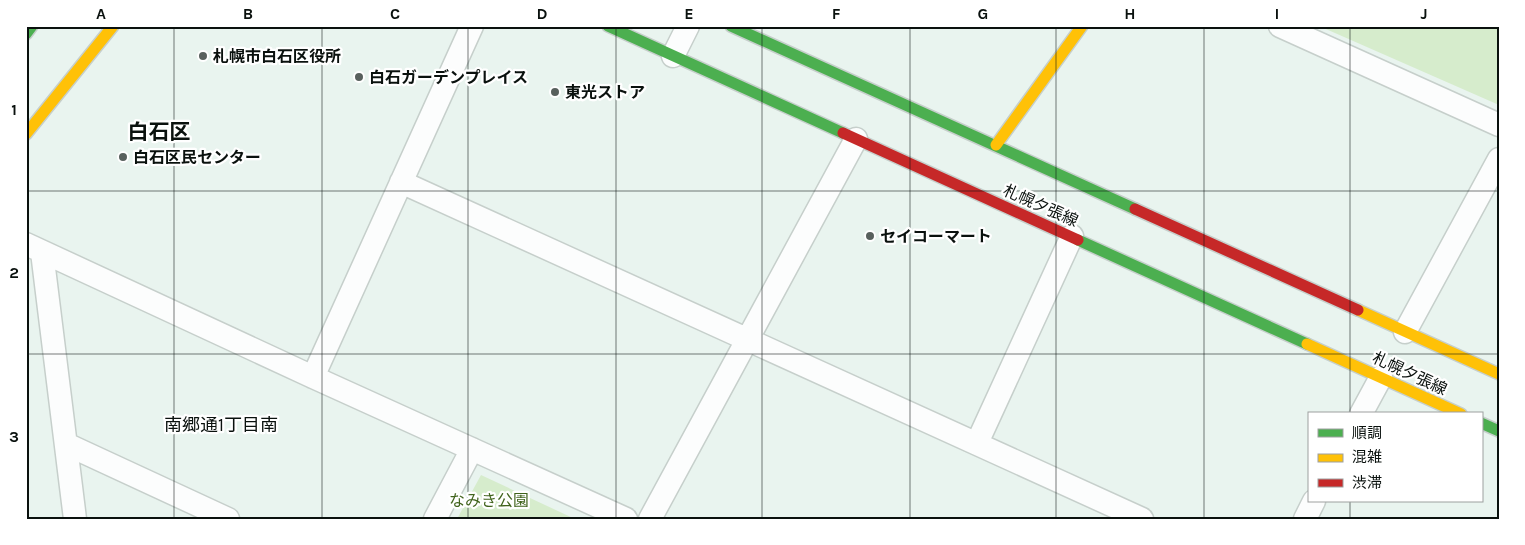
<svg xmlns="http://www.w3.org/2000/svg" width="1525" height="545" font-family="Karla,'Noto Sans JP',sans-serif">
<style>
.green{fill:#d6eccc}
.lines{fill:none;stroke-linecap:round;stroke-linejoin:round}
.street-casing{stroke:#c6cfcb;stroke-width:25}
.fast-casing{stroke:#c6cfcb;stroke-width:14}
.slow-casing{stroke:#c6cfcb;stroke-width:14}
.jam-casing{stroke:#c6cfcb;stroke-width:14}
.street{stroke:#fcfdfd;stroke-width:22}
.fast{stroke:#4caf50;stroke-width:11}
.slow{stroke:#ffc107;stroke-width:11}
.jam{stroke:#c62828;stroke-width:11}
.grid{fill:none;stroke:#0a110e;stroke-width:1;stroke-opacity:0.55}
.poi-dot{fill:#58605d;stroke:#fff;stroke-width:2}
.labels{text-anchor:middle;stroke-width:4.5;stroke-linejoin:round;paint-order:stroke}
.poi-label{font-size:16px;font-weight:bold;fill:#0a110e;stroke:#fff;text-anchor:start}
.street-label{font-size:16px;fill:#0a110e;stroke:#fff}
.park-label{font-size:16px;fill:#40631c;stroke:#fff}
.neighbourhood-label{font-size:18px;fill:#0a110e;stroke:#fff}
.district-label{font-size:21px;font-weight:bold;fill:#0a110e;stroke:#fff}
.neatline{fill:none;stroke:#0a110e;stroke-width:2}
.grid-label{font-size:16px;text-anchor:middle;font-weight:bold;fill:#0a110e}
</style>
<rect width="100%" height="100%" fill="#e9f4ef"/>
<!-- green -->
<path class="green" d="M1319 26H1499V105Z
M481 475 575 519H457Z"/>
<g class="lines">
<!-- street casing -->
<g class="street-casing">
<path id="street" d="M1280 26 1499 125
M673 56 688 26
M401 182 1142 519
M26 244 313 377 626 519
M42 252 75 519
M1405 332 1499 159
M313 377 472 26
M1361 414 1381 377
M977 443 1072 236
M66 444 228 519
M435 519 472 449
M650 519 856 139
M1305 519 1314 501"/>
</g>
<!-- fast casing -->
<g class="fast-casing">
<path id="fast" d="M608 26 843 133
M731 26 1135 209
M26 34 32 26
M1078 240 1307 344
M1481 423 1499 431"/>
</g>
<!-- slow casing -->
<g class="slow-casing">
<path id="slow" d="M26 134 113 26
M996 145 1082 26
M1358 310 1499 374
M1307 344 1461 414"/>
</g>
<!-- jam casing -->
<g class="jam-casing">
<path id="jam" d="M843 133 1078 240
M1135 209 1358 310"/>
</g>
<!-- street -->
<use href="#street" class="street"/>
<!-- fast -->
<use href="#fast" class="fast"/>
<!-- slow -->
<use href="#slow" class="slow"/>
<!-- jam -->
<use href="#jam" class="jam"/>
</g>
<!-- grid -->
<path class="grid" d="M174 26V519M322 26V519M468 26V519M616 26V519M762 26V519M910 26V519M1056 26V519M1204 26V519M1350 26V414M26 191H1499M26 354H1499M1350 501V519"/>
<!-- markers -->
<g class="poi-dot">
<circle cx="203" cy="56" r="5"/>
<circle cx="359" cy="77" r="5"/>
<circle cx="555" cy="92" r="5"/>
<circle cx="123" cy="157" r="5"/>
<circle cx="870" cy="236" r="5"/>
</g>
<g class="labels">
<!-- poi labels -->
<g class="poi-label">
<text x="213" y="62">札幌市白石区役所</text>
<text x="369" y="83">白石ガーデンプレイス</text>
<text x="565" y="98">東光ストア</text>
<text x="133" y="163">白石区民センター</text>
<text x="880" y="242">セイコーマート</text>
</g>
<!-- street labels -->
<g class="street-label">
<text transform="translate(1041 205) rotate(24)" y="6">札幌夕張線</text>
<text transform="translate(1410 373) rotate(25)" y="6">札幌夕張線</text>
</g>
<!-- park labels -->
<g class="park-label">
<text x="489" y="506">なみき公園</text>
</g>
<!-- neighbourhood labels -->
<g class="neighbourhood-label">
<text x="221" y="431">南郷通1丁目南</text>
</g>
<!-- district labels -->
<g class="district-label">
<text x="159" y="139">白石区</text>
</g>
</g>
<!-- border -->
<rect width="1525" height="545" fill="none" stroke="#ffffff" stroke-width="55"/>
<!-- legend -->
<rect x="1308" y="412" width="175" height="90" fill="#ffffff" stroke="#9da09f"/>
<rect x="1318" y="429" width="25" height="8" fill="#4caf50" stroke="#9da09f"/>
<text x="1352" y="438" font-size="15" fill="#0a110e">順調</text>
<rect x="1318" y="454" width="25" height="8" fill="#ffc107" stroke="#9da09f"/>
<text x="1352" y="462" font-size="15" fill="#0a110e">混雑</text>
<rect x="1318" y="479" width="25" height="8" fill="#c62828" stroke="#9da09f"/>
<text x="1352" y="488" font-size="15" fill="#0a110e">渋滞</text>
<rect x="28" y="28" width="1470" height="490" class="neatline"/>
<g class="grid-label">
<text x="101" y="19">A</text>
<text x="248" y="19">B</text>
<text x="395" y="19">C</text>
<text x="542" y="19">D</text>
<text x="689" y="19">E</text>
<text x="836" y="19">F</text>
<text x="983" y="19">G</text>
<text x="1130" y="19">H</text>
<text x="1277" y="19">I</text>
<text x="1424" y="19">J</text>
<text x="14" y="115">1</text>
<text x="14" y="278">2</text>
<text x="14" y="442">3</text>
</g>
</svg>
